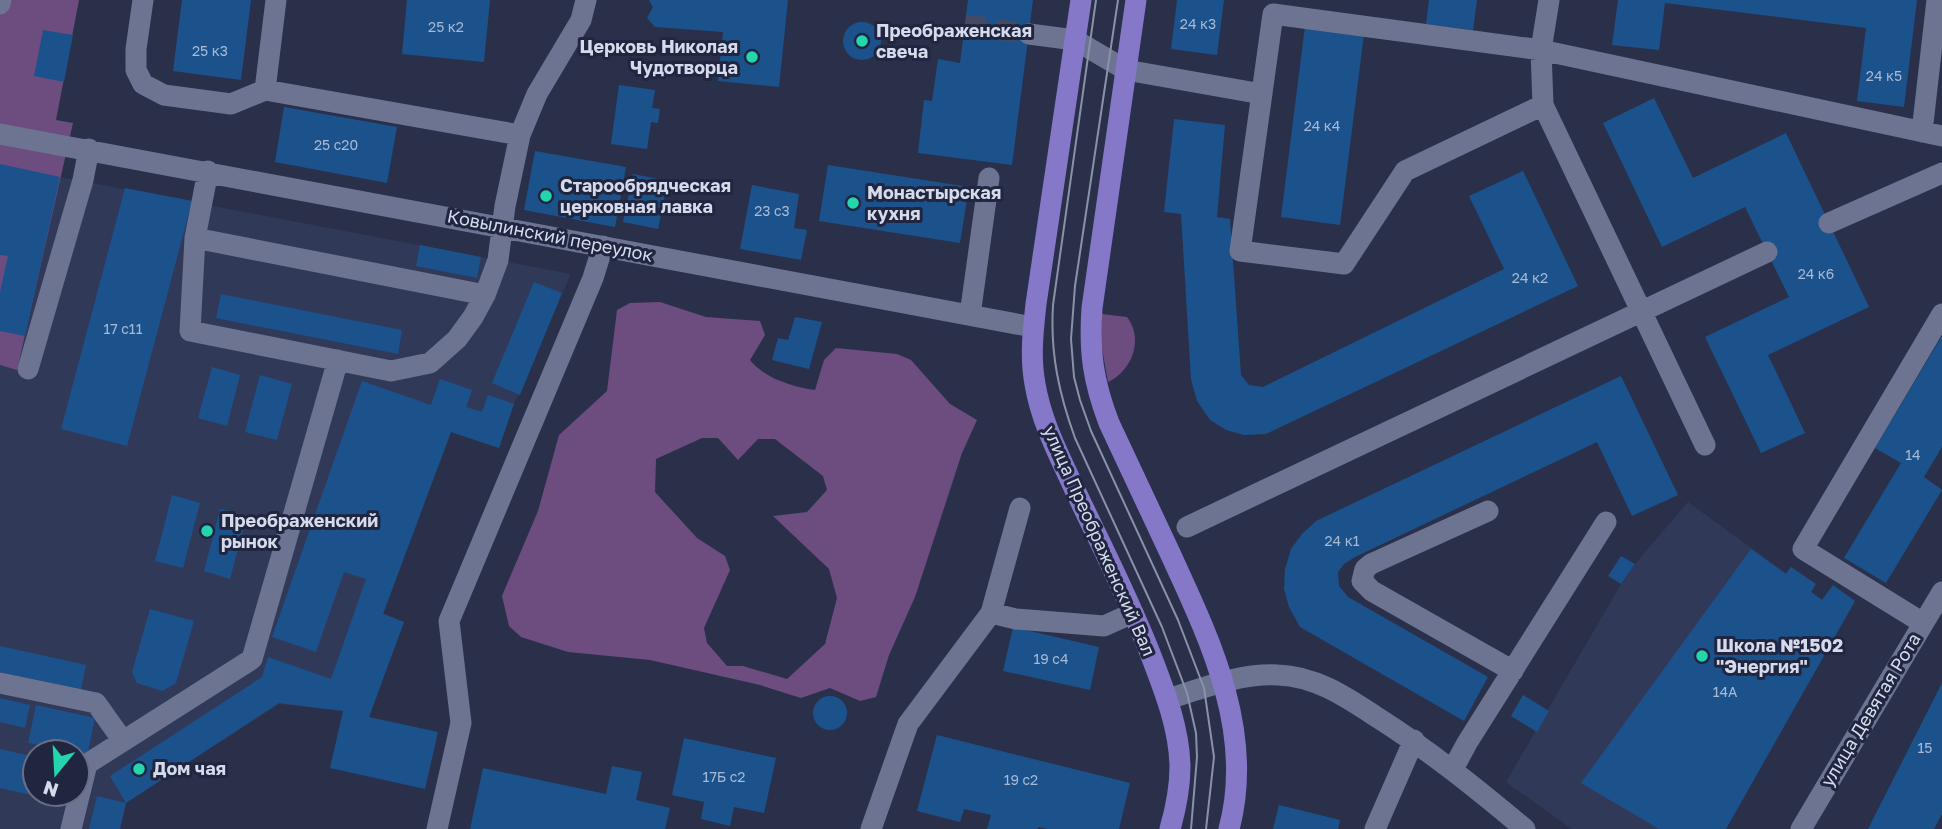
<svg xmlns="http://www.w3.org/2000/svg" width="1942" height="829" font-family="'Golos Text',sans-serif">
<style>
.built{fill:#313959;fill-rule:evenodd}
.green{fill:#6d4c7f;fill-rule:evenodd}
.building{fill:#1b528c}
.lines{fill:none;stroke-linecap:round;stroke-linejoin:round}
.minor-tunnel{stroke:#444a62;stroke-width:21;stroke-dasharray:21 10;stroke-linecap:butt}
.minor{stroke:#6c7492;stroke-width:21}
.major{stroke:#8678c9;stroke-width:21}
.tram{stroke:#8b91a6;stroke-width:2}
.poi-dot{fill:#25d5ae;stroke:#202640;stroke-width:2.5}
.labels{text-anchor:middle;stroke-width:6;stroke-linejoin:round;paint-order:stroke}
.number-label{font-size:14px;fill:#a7b9d4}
.poi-label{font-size:18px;font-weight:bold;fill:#d6dbec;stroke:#202640;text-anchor:start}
.street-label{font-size:18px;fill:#d6dbec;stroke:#202640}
</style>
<rect width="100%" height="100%" fill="#2a304a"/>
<!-- built -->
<path class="built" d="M60 177 571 274 514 404 499 448 451 432 383 613 404 622 369 717 343 711 279 704 126 803 120 829H0V365L17 369ZM35 752H77V794H35Z
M1688 502 1786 573 1791 567 1816 584 1811 592 1822 600 1833 585 1855 601 1726 829H1572L1506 782 1621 584 1635 564Z"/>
<!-- green -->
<path class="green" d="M0 0H79L56 120 73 123 17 370 0 365Z
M660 302 706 317 760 321 765 335 750 360C764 378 793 387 815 390L824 360 836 348 897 354 911 360 950 404 977 420 962 453 915 597 889 655 876 697 860 701 830 688 801 698 760 685 650 660 568 652 521 637 509 626 502 596 538 511 559 435 607 391 617 310 630 303ZM702 438H718L738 460 758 439H775L823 476 827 490 807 512 773 516 829 569 837 598 825 644 787 679 743 666H727L707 643 704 628 730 570 725 556 697 538 655 492 656 459Z
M1102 314 1127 317C1144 339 1132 371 1108 382L1101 343Z"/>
<!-- building -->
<path class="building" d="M182 0H251L241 80 173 71Z
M407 0H490L484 62 402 54Z
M649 0H788L779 87 718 81 723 32 655 27 647 18 653 7Z
M968 0H1033L1012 165 918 153 924 100 932 101 938 59 960 63Z
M1177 0H1224L1217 55 1171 49Z
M1429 0H1477L1473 30 1426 24Z
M1618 0H1917L1904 107 1857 101 1866 28 1665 3 1659 50 1612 45Z
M843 41a19 19 0 1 1 38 0a19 19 0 1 1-38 0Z
M1305 26 1364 34 1340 225 1281 217Z
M43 30 73 35 64 82 34 76Z
M619 85 655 90 652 108 660 109 658 123 651 122 647 149 611 144Z
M1654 98 1693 178 1786 133 1869 307 1768 355 1805 433 1761 453 1705 337 1789 297 1745 207 1662 247 1603 123Z
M284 107 397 127 387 183 275 162Z
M1174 119 1225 125 1217 217 1230 219 1241 375 1249 385 1263 387 1504 269 1469 196 1523 171 1578 286 1266 434 1244 435 1226 430 1210 420 1197 401 1191 379 1181 214 1164 212Z
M535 151 626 167 615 227 524 210Z
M0 164 60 177 25 336 0 331V292L8 256 0 255Z
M828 165 969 187 960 243 819 221Z
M633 174 668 181 658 229 623 222Z
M752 185 799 194 794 228 807 230 801 260 740 249Z
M125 188 192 201 127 446 61 429Z
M420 245 481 257 477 278 416 266Z
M534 282 562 293 520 395 492 383Z
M221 294 402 330 398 354 216 318Z
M795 317 822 322 809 369 772 360 778 338 788 340Z
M1942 336V447L1924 477 1942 490 1886 583 1844 558 1901 463 1875 448Z
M212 367 240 375 227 426 198 418Z
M260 375 292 384 277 440 245 432Z
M1621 376 1678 495 1632 516 1597 442 1355 557 1344 564 1338 572 1339 586 1348 597 1488 677 1464 721 1300 627 1289 607 1284 589 1285 569 1291 549 1302 534 1316 521Z
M440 379 472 390 466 407 482 412 488 395 514 404 499 448 451 432 383 614 404 622 369 717 438 732 425 789 330 768 343 711 279 703 126 803 110 776 262 677 268 657 331 679 366 579 344 572 316 652 272 637 362 381 431 405Z
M172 495 200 503 183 568 155 561Z
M220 509 247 516 230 579 204 571Z
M1751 549 1786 574 1791 567 1816 584 1811 592 1822 600 1833 585 1855 601 1726 829H1659L1581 783Z
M1621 556 1635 564 1621 584 1608 576Z
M150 609 194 621 176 683 162 691 137 683 132 672Z
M1013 627 1099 647 1090 690 1003 671Z
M0 646 86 665 81 690 0 672Z
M1942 683V814L1934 829H1868Z
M1523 695 1549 711 1537 732 1511 716Z
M813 713a17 17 0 1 1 34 0a17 17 0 1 1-34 0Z
M0 698 30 705 25 728 0 722Z
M36 705 95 718 87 756 77 752 28 743Z
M937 735 1130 783 1119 829H1048L1038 827V829H987L991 815 964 809 960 822 917 811Z
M684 738 776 758 764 813 734 807 730 826 701 819 704 802 672 795Z
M0 749 35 757V794H60L58 801 0 788Z
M612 766 642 772 636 800 670 808 665 829H470L483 768 606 794Z
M97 796 126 803 120 829H89Z
M1279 805 1340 820 1338 829H1273Z"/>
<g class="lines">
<!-- minor-tunnel -->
<path class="minor-tunnel" d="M965 25 1029 34"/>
<!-- minor -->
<path class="minor" d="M143 0 136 49V70L143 84 164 95 231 104 265 90 520 135 505 206 498 260 485 295 473 317 457 339 430 363 391 371 190 331 195 238 208 171
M1549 0 1541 50 1543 105 1705 445
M0 4 1 0
M1029 34 1075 40 1126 70 1262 94
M265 90 276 0
M1543 105 1405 171 1344 264 1240 251 1273 14 1541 50 1942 136
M1922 132 1937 0
M0 134 1033 327
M520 135 537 94 581 20 586 0
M1829 223 1942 173
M195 238 485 295
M970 315 989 178
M28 369 83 180 89 149
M1488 511 1371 564 1365 569 1362 581 1372 591 1513 671
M1187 527 1767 252
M991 613 1020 508
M1923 623 1803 549 1942 314
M0 683 96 703 123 741
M1168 699C1203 688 1241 673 1278 675 1315 676 1346 697 1375 716 1429 750 1477 789 1525 829
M1453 769 1467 743 1606 522
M71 829 87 764 252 659 338 360
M437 829 461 723 449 621 593 278 603 246
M871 829 908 724 991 613 1016 619 1104 626 1133 613
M1375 829 1414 740
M1801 829 1942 592"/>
<!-- major -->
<path class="major" d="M1081 0 1036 304C1033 331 1030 357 1035 384 1041 421 1059 455 1074 488 1100 543 1128 597 1150 653 1164 690 1179 726 1180 766 1180 788 1176 808 1170 829
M1136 0 1092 308C1089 352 1093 381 1109 423 1129 466 1150 510 1170 553 1210 640 1255 732 1229 829"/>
<!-- tram -->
<path class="tram" d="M1096 0 1053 305C1050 353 1059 394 1075 438L1162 627 1187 693 1196 733 1197 757 1191 829
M1118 0 1075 286 1071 339 1074 377 1080 400 1091 431 1178 620 1204 688 1214 757 1206 829"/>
</g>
<!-- markers -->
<g class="poi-dot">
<circle cx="862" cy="41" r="7"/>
<circle cx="752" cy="57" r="7"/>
<circle cx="546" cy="196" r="7"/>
<circle cx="853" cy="203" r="7"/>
<circle cx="207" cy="531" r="7"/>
<circle cx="1702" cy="656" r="7"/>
<circle cx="139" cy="769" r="7"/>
</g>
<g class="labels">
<!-- number labels -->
<g class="number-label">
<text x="1198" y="29">24 к3</text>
<text x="446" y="32">25 к2</text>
<text x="210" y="56">25 к3</text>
<text x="1884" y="81">24 к5</text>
<text x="1322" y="131">24 к4</text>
<text x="336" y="150">25 с20</text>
<text x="772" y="216">23 с3</text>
<text x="1816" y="279">24 к6</text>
<text x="1530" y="283">24 к2</text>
<text x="123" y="334">17 с11</text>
<text x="1913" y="460">14</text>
<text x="1342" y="546">24 к1</text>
<text x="1051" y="664">19 с4</text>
<text x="1725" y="697">14А</text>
<text x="1925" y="753">15</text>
<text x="724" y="782">17Б с2</text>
<text x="1021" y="785">19 с2</text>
</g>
<!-- poi labels -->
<g class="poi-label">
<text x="876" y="37">Преображенская<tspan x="876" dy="21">свеча</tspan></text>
<text x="738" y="53" text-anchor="end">Церковь Николая<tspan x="738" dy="21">Чудотворца</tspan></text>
<text x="560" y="192">Старообрядческая<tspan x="560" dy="21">церковная лавка</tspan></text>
<text x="867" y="199">Монастырская<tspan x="867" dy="21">кухня</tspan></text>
<text x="221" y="527">Преображенский<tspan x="221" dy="21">рынок</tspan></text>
<text x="1716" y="652">Школа №1502<tspan x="1716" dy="21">"Энергия"</tspan></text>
<text x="153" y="775">Дом чая</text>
</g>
<!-- street labels -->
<g class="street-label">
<text transform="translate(550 236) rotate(11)" y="6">Ковылинский переулок</text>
<text transform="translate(1099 541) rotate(66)" y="6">улица Преображенский Вал</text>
<text transform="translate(1871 710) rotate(-59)" y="6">улица Девятая Рота</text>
</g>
</g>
<!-- north arrow -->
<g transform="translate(56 773) rotate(198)"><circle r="33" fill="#202640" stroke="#696e85" stroke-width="2"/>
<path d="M0-5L12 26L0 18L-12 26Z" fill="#25d5ae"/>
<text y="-10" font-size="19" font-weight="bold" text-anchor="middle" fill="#d6dbec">N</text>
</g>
</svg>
